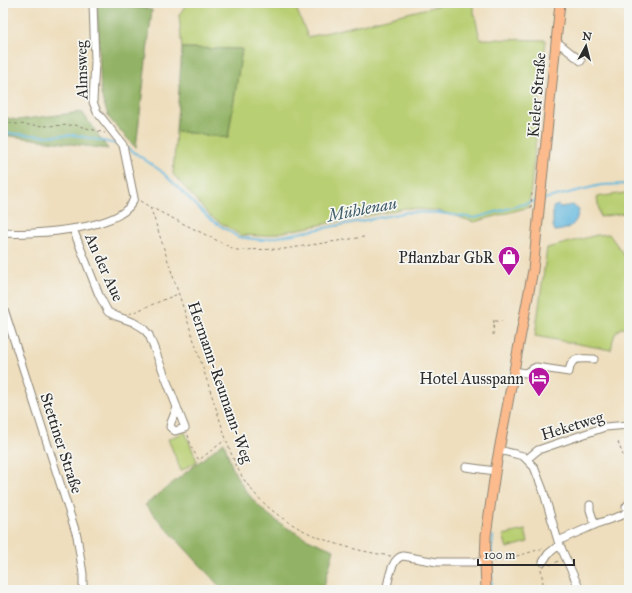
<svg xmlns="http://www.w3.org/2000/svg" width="632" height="593" font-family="'IM FELL Great Primer',serif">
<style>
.green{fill:#b9cf73;stroke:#727d4f}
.forest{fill:#92b265;stroke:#5e6e48}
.water{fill:#60b6dd;stroke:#467084}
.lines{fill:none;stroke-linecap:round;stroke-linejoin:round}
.stream{stroke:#60b6dd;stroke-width:2}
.minor-casing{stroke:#8c8474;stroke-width:9}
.major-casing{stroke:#8c8474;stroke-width:11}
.path{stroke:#8c8474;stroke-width:1;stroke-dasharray:3 3;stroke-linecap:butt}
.minor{stroke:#fff;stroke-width:7}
.major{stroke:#fbbb8d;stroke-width:9}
.labels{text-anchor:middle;stroke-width:3.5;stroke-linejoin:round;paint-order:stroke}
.street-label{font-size:16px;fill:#2b2b2b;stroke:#f6f6f2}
.poi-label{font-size:16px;fill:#2b2b2b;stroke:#f6f6f2;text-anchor:end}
.water-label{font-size:17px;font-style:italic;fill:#3e5c69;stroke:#f6f6f2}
</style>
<rect width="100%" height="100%" fill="#f6f6f2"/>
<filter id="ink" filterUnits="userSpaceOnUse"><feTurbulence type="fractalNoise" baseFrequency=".025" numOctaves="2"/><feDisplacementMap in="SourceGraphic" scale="8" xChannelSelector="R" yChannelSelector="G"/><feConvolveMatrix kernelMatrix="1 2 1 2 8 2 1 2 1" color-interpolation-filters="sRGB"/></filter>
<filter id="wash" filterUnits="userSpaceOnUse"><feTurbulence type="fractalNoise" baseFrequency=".012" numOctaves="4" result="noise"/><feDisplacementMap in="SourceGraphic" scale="16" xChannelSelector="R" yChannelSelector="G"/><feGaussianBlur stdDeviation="0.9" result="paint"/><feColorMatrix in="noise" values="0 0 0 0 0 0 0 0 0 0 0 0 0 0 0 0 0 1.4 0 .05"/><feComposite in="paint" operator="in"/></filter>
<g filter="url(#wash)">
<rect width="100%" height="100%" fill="#eedebd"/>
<!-- green -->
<path class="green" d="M187 3H294L308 37 449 3H472L480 39 546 40 529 207 474 222 439 211 406 208 263 236 240 235 210 216 173 174 176 131 228 138 242 49 182 48 179 15Z
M625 193 629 197V221L625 213 600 217 597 197Z
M609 234 629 262V329L621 328C613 333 613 341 611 350L535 336 547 248 597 235Z
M185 432 197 461 181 471 168 439Z
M525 530 528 542 507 548 503 535Z"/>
<!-- forest -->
<path class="forest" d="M97 3H121L152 10 136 148 109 118 101 95Z
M182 48 242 49 228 138 176 131Z
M82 112 108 149 3 135V117L17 120Z
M224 442C228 455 232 470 240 482 261 517 297 536 334 550L323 590H223L145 505Z"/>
<!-- water -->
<path class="water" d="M558 205 560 207 573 205 579 210C577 224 570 230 555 231L553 226V207Z"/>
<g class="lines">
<!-- stream -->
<path class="stream" d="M3 133 45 136 75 135 117 144
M128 148 161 171 210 219 238 237 262 240 408 212 439 213 475 218 538 200
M544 199 601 185 629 184
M491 556 493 536
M491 566 492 590"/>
</g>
</g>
<g filter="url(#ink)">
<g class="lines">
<!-- minor casing -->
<g class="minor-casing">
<path id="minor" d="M556 41 581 61
M73 229 99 295 108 312 116 316 133 322 143 328 149 335 185 428 175 431 170 427C171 419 175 415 177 407
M3 233C31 235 126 230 134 198L123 145 97 112 93 102 95 61 93 3
M3 306 77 536 83 574V590
M514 371 525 373 536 367 569 372C571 355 580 359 594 359
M499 450 523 456 534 467 543 490 558 541 580 590
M527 459 538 450 605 427 629 425
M466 467 495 471
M629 503 626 507 629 513
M590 505V510L595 525
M558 541 599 523 623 515 627 511
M543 562 548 554 559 545
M386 590C389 580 391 558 403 556L437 562H485"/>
</g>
<!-- major casing -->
<g class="major-casing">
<path id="major" d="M486 590 485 562 486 535 496 466 533 270 560 3"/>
</g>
<!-- path -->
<path class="path" d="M3 122 17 124 44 126 75 125 105 133
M140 201 150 207 154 218 226 439C231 453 236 468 245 481 278 529 336 548 391 556
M150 207 236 250 284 249 364 237
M531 208 532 192
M129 314 178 294
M495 321H502
M493 335 494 319
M188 435 191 447 199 460 225 440
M618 442 629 471
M493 561 521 555 544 548
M550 565 559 561
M541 569 544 590"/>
<!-- minor -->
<use href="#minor" class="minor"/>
<!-- major -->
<use href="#major" class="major"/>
</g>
</g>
<!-- icons -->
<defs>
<g id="shop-pin" transform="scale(1.15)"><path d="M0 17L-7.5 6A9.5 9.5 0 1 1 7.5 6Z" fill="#b5179e" stroke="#f6f6f2"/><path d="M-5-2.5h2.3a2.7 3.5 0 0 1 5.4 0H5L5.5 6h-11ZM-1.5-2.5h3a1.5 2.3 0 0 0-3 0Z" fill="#fff"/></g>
<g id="hotel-pin" transform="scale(1.15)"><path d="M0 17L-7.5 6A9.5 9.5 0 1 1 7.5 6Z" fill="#b5179e" stroke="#f6f6f2"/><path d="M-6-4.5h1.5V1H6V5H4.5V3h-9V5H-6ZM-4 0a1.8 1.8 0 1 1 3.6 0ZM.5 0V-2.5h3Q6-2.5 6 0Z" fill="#fff"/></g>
</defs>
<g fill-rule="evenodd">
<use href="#shop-pin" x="509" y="257"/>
<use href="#hotel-pin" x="539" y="378"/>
</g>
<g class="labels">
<!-- street labels -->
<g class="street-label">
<text transform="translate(81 70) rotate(-91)" y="6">Almsweg</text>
<text transform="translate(536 95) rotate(-85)" y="6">Kieler Straße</text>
<text transform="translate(105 267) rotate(66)" y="6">An der Aue</text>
<text transform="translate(221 382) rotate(71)" y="6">Hermann-Reumann-Weg</text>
<text transform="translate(572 425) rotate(-17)" y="6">Heketweg</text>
<text transform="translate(62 443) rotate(72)" y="6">Stettiner Straße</text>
</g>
<!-- poi labels -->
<g class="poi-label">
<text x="494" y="263">Pflanzbar GbR</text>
<text x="524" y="384">Hotel Ausspann</text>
</g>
<!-- water labels -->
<g class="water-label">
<text transform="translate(362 209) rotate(-11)" y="6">Mühlenau</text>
</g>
</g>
<!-- margin -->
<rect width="632" height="593" fill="none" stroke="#f6f6f2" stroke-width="16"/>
<!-- north arrow -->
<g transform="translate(586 46) rotate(7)" stroke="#f6f6f2" stroke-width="3" paint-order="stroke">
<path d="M0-3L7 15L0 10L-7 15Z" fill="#2b2b2b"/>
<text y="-6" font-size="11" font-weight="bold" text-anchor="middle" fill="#2b2b2b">N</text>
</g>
<!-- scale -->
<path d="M478 559v6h96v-6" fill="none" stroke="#2b2b2b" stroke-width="2"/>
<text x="484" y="559" font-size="12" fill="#2b2b2b" stroke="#f6f6f2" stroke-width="3" paint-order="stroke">100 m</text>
</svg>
